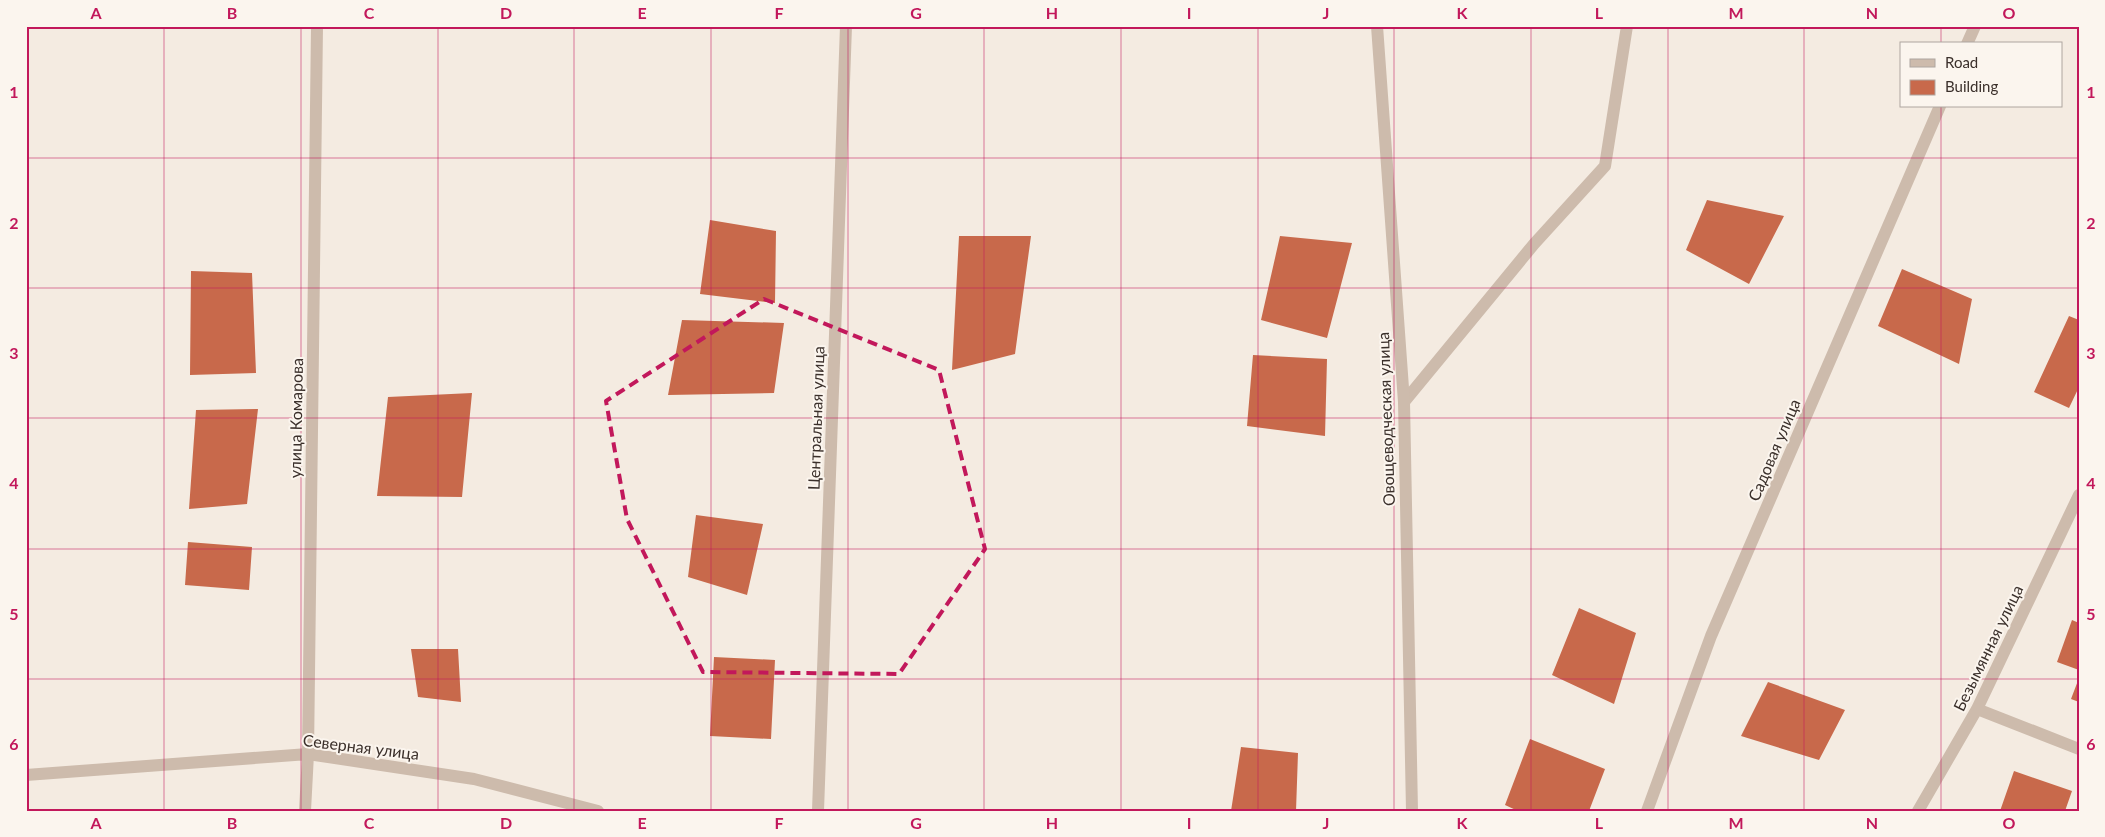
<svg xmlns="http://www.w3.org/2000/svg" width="2105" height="837" font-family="Lato,sans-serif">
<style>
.building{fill:#c8694b}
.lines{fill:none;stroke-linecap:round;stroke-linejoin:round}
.lane{stroke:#cdbbac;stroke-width:12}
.street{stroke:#cdbbac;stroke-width:12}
.marked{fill:none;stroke:#c2185b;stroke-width:4;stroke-dasharray:10 6;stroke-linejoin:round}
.grid{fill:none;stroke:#c2185b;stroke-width:1;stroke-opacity:0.55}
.labels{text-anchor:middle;stroke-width:4;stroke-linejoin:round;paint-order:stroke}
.street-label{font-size:16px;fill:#3b302b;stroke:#fbf5ee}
.neatline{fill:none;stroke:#c2185b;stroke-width:2}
.grid-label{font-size:16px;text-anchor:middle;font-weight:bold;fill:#c2185b}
</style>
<rect width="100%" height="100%" fill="#f4ebe1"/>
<!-- building -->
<path class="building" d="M1707 200 1784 216 1749 284 1686 250Z
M710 220 776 231 775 303 700 294Z
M959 236H1031L1015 354 952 370Z
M1280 236 1352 243 1327 338 1261 320Z
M1902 269 1972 299 1959 364 1878 326Z
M191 271 252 273 256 373 190 375Z
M2069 316 2079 320V387L2069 408 2034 392Z
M682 320 784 323 774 393 668 395Z
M1253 355 1327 359 1325 436 1247 426Z
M472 393 462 497 377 496 388 397Z
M258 409 247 504 189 509 196 410Z
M696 515 763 524 747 595 688 577Z
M188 542 252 547 249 590 185 585Z
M1579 608 1636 633 1614 704 1552 675Z
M2072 620 2079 623V670L2057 662Z
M411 649H458L461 702 418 697Z
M714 657 775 660 771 739 710 736Z
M2079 678V702L2071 699Z
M1768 682 1845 710 1819 760 1741 736Z
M1530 739 1605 769 1589 811H1518L1505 805Z
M1241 747 1298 753 1296 811H1231Z
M2014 771 2072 791 2065 811H2000Z"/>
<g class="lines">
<!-- lane -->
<path class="lane" d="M1404 402 1534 244 1605 166 1627 26"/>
<!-- street -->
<path class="street" d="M1377 26 1404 402 1412 811
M1967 44 1975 26
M1977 709 2079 749
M26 775 308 754 474 779 598 811
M305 811 308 754 317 26
M818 811 846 26
M1647 811 1711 636 1940 106
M1918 811 1977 709 2079 495"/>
</g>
<!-- marked area -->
<path class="marked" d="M764 299 939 370 985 549 899 674 703 672 627 519 606 401Z"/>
<!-- grid -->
<path class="grid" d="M164 26V811M301 26V811M438 26V811M574 26V811M711 26V811M848 26V811M984 26V811M1121 26V811M1258 26V811M1394 26V811M1531 26V811M1668 26V811M1804 26V811M1941 26V44M1941 106V811M26 158H2079M26 288H2079M26 418H2079M26 549H2079M26 679H2079"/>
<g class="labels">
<!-- street labels -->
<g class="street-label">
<text transform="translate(296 418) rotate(-89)" y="6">улица Комарова</text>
<text transform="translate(816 418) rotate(-88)" y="6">Центральная улица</text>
<text transform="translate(1386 419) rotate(-92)" y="6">Овощеводческая улица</text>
<text transform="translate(1774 450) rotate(-67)" y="6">Садовая улица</text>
<text transform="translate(1988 648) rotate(-64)" y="6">Безымянная улица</text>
<text transform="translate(361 747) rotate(7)" y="6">Северная улица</text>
</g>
</g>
<!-- border -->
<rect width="2105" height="837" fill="none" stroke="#fbf5ee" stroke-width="55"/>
<!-- legend -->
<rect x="1900" y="42" width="162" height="65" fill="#fbf5ee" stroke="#aea6a0"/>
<rect x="1910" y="59" width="25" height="8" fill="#cdbbac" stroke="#aea6a0"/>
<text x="1945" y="68" font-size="15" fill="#3b302b">Road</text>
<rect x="1910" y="80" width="25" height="15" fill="#c8694b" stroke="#aea6a0"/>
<text x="1945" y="92" font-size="15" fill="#3b302b">Building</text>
<rect x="28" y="28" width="2050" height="782" class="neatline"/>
<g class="grid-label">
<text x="96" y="19">A</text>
<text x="232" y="19">B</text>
<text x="369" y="19">C</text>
<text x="506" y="19">D</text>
<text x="642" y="19">E</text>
<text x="779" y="19">F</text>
<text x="916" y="19">G</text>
<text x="1052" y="19">H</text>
<text x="1189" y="19">I</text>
<text x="1326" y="19">J</text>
<text x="1462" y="19">K</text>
<text x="1599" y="19">L</text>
<text x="1736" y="19">M</text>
<text x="1872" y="19">N</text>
<text x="2009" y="19">O</text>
<text x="14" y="98">1</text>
<text x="2091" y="98">1</text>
<text x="14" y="229">2</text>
<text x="2091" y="229">2</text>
<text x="14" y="359">3</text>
<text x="2091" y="359">3</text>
<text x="14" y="489">4</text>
<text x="2091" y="489">4</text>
<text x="14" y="620">5</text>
<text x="2091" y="620">5</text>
<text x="14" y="750">6</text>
<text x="2091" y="750">6</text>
<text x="96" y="829">A</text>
<text x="232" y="829">B</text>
<text x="369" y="829">C</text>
<text x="506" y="829">D</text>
<text x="642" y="829">E</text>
<text x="779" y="829">F</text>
<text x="916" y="829">G</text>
<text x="1052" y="829">H</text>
<text x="1189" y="829">I</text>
<text x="1326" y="829">J</text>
<text x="1462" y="829">K</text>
<text x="1599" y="829">L</text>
<text x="1736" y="829">M</text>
<text x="1872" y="829">N</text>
<text x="2009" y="829">O</text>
</g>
</svg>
